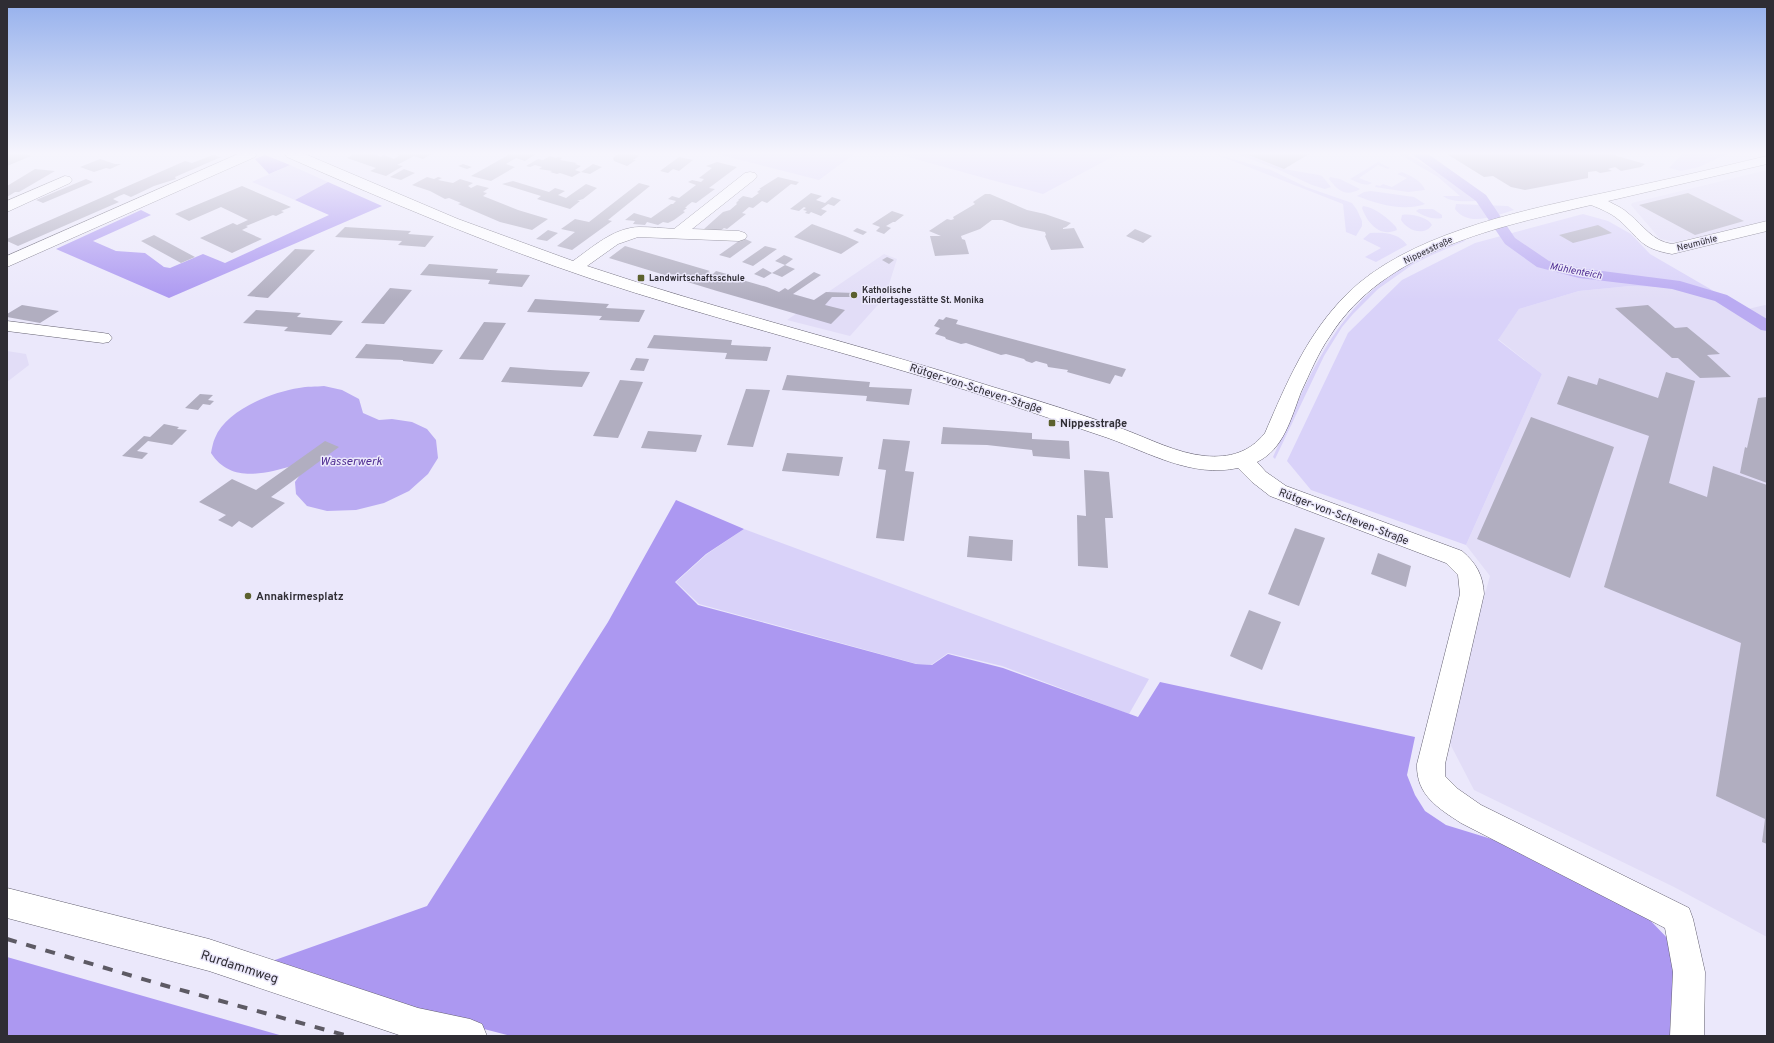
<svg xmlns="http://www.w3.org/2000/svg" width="1774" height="1043" font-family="Overpass,sans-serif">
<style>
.built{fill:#e2ddf7}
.green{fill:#d9d2f9}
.forest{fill:#ac98f1}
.water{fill:#baabf2}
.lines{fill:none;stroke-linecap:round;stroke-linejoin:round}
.canal{fill:#baabf2;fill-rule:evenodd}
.building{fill:#b1aec0}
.minor-casing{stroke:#646171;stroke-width:1}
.minor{fill:#fff;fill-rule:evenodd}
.rail{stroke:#5d5a64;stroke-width:4;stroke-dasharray:10 10;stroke-linecap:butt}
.poi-dot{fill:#5c612e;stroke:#ebe8fb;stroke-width:1.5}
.labels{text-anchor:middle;stroke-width:3;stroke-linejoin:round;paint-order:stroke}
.far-street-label{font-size:9px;fill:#2f2d34;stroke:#ebe8fb}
.far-poi-label{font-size:9px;font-weight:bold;fill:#2f2d34;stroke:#ebe8fb;text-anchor:start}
.far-water-label{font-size:10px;font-style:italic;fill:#502e93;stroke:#ebe8fb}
.street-label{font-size:11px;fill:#2f2d34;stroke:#ebe8fb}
.poi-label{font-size:11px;font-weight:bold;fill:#2f2d34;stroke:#ebe8fb;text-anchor:start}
.water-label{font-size:12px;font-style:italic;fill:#502e93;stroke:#ebe8fb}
.near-street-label{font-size:13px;fill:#2f2d34;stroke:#ebe8fb}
</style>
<rect width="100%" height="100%" fill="#ebe8fb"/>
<!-- built -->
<path class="built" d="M1767 170V222L1675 242 1660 239 1631 205 1632 203Z
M884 254 897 259 885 297 850 336 787 320Z
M1630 286 1681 288 1704 293 1712 290 1748 309 1765 305 1767 306V937L1674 887 1474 790 1445 734 1490 576 1466 545 1542 374 1498 339 1519 309 1579 291Z
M7 351 26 354 29 365 7 382Z"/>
<!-- green -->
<path class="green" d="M717 154H854L819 180Z
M897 154H1118L1043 194Z
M1215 154 1271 170 1306 187 1352 203 1357 210 1362 221V226L1356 236 1346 232 1343 204Z
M1237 154H1245L1284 169 1319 175 1322 176 1331 187 1325 189 1312 185 1277 169Z
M1399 154H1406L1411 157C1433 170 1459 182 1477 201 1466 201 1452 203 1443 196H1460L1438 177Z
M1682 154H1727L1699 167 1681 171 1669 168Z
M1378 162 1390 168 1388 169 1378 165 1359 178 1372 183C1365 187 1357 182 1350 179Z
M290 165 328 182 295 200 252 182Z
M1402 172C1411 176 1422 181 1425 190L1408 192 1375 187 1376 185 1380 186 1383 184 1392 187 1407 178 1397 174Z
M1330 177 1340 179 1360 189C1346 197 1338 191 1329 179Z
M1371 191 1414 197 1425 204C1404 212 1377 204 1357 196L1364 192Z
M1456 204 1508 206 1514 210C1496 215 1469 228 1455 209Z
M1363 206C1376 208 1388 218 1396 227L1397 230C1379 238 1367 222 1362 208Z
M1419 209H1433L1442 215V218C1433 220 1423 216 1416 211Z
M1583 214 1608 221 1631 234 1650 254 1712 290 1704 293 1681 288 1630 286 1579 291 1519 309 1498 340 1542 374 1466 545 1311 490 1287 461 1348 333 1402 280 1475 243Z
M1402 215C1411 213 1429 218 1432 225 1424 237 1407 230 1401 220Z
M1370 233C1384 232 1399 233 1407 245L1376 262 1365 257 1381 248 1363 239Z
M1464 239 1465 241 1432 255 1412 265 1378 289 1353 314 1342 327 1324 356 1275 459 1273 457C1302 393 1326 326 1383 281 1407 262 1435 251 1464 239Z
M744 529 1149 679 1129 714 1002 666 948 653 931 665 917 664 699 604 676 582 707 554Z"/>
<!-- forest -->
<path class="forest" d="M265 155 290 165 269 174 255 159Z
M328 182 382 206 169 298 56 249 141 210 151 215 93 241 116 251 145 253 164 267 170 268 203 254 225 263 329 215 295 200Z
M676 500 744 529 706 554 675 582 698 605 916 664 932 665 948 654 1003 668 1138 717 1160 682 1415 737 1407 775 1415 795 1425 811 1446 825 1498 841 1647 917 1672 943 1680 1036H511L272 974 275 960 427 906 608 622Z
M7 957 283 1036H7Z"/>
<!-- water -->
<path class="water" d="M324 386 342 390 359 399 363 413 379 420 392 419 412 422 427 429 436 440 438 458 428 474 409 491 384 503 356 510 327 511 307 506 296 494 295 482 302 472 292 466C264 474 230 483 211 453 212 448 213 442 215 438 226 410 272 392 299 388 307 386 316 387 324 386Z"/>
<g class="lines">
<!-- canal -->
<path class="canal" d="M1412 154H1428L1486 195 1515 238 1549 261 1579 268 1680 281 1727 295 1767 319V331L1761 330 1715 301 1672 289 1579 278 1537 267 1505 244 1476 201Z"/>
</g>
<!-- building -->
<path class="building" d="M7 154H25L31 156 7 166Z
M354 154H372L381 157 383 155 394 159 400 155 398 154H431L423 159 414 156 397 165 403 166 386 176 370 171 376 168 347 158Z
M510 154H536L525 161 516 158 506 164 515 167 491 181 471 176Z
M618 154H632L639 156 633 160H636L627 166 614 161 613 158Z
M1246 154H1309L1284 169Z
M1447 154H1610L1645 164 1641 167 1621 171 1615 167 1608 169 1612 171 1600 173 1596 171 1588 172V178L1525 190 1511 187 1493 176 1484 177Z
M213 155 221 157 175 177 176 179 154 186 131 197 124 194 119 196 113 199 119 202 18 246 7 241V239L185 161 192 163Z
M550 156 556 158 558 157 562 158 560 160 577 163 575 164 581 166 575 170 581 172 572 177 560 173 557 174 550 172 552 171 539 169 542 167 535 165 530 167 526 166 538 159 543 160Z
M679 157 693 160 679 171 673 169 668 173 660 171Z
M100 159 115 164H121L110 169 106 168 94 172 80 167Z
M717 162 737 167 709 188 715 189 696 203 692 202 688 205 685 208H687L683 211 685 212 674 220 668 223 663 222 658 225 647 222 645 225 633 224 635 221 625 220 634 213 651 218 671 204H673L676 201 668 199 672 196 679 198 696 185 688 182 692 180 701 182 704 179 699 178 712 168 706 166Z
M463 164 472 167 467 169 458 166Z
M593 164 602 167 590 174 581 172Z
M35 169 55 171 19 192H15L7 197V186Z
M404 169 415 173 401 180 390 177Z
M427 177 434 179 438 177 442 178 438 180 453 183 460 179 473 183 468 186 471 188 477 185 489 188 483 192 487 193 483 196 518 210 548 219 532 230 500 222 458 204 461 203 449 198 445 199 430 191 412 185Z
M778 177 799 182 796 185 791 184 767 203 762 201 753 208 749 207 742 213 746 214 727 229 724 228 720 231 704 229 723 212 730 210 737 204 736 203 739 200H738L743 196 752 198 759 193 757 192 761 189H759Z
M86 179 93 182 43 203 36 200Z
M513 181 549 192 555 188 565 191 558 195 566 198 586 184 597 188 583 199 577 201H580L570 209 537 199 541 196 502 184Z
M639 183 650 186 608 220 612 221 572 250 557 246 575 232 561 229 575 219 589 222Z
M242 186 291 207 281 211 284 212 276 216 273 215 246 226 248 227 242 230 262 239 232 253 200 238 233 223 237 225 248 220 221 207 189 221 175 214Z
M811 193 822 196 816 200 825 203 832 197 841 200 834 206 828 204 821 209 827 211 821 216 811 212 809 214 805 213 807 211 803 210 806 208 804 207 799 211 790 209Z
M1688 193 1744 221 1695 235 1639 205Z
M985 194H990L1027 210 1045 214 1071 223 1066 227 1063 228V229L1074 228 1084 248 1051 250 1045 236 1046 235 1045 232 1021 227 1002 220H992L980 229 961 236 962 239 965 240 969 254 935 256 930 236H941L929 231 947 219 951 220 954 219 953 217 975 204 973 202Z
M892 211 904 215 895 222H893L886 226 891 228 884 234 876 231 880 227 872 224Z
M812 224 845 236 859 242 841 254 794 237Z
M1598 225 1612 233 1573 243 1559 235Z
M345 227 411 231 408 234 434 236 425 247 398 245 402 241 335 237Z
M857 228 867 232 863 235 853 231Z
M1135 229 1152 236 1143 243 1126 236Z
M548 230 558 233 547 241 536 239Z
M154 235 195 257 181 263 141 241Z
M743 238 752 242 730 258 719 255Z
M625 246 710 271 708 272 713 274 716 271 727 274 725 275 767 287 779 292 785 288 788 290 814 272 821 275 793 294 814 300 826 292 855 293 858 295 854 297H832L825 305 845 310 831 324 717 291 609 258Z
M765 246 777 249 753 266 742 262Z
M295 249 315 250 268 298 247 296Z
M784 255 789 257 793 259 785 265 775 261Z
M887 257 894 260 889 264 882 260Z
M429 264 498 269 496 273 530 275 522 287 488 284 490 280 420 275Z
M785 265 795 269 782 277 772 273Z
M763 268 772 273 764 278 754 274Z
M390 288 412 290 384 324 361 323Z
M535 299 609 304 606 308 645 310 639 322 599 320 602 316 527 312Z
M22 305 59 311 40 323 7 317V314Z
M1648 305 1675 328 1687 327 1720 354 1707 355 1731 377 1700 378 1678 358H1672L1615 308Z
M256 310 301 313 297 317 343 321 331 335 284 331 288 327 243 323Z
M946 317 958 320 956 324 1126 369 1122 377 1115 375 1110 384 1067 372 1068 370 1048 367 1047 364 1036 361 1032 363 1026 361 1024 359 1006 354 1001 355 966 343 961 344 946 339 945 337 935 334 940 328 934 326 939 319 943 320Z
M484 322 506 323 483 360 459 359Z
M654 335 732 340 731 345 771 347 767 361 725 359 727 353 647 348Z
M366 344 404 347 443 350 433 364 403 361V360L355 358Z
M636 358 649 359 644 371 630 370Z
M510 367 550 370 590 372 582 387 501 382Z
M1666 372 1695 381 1669 483 1707 497 1713 466 1767 485V844L1762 842 1765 819 1716 796 1741 643 1604 587 1649 436 1557 404 1568 376 1597 385 1599 378 1658 398Z
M787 375 870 382 869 387 912 389 909 405 866 401 867 396 782 390Z
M620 380 643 382 618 438 593 436Z
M746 389 770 390 753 447 727 445Z
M200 394 213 395 208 400 214 401 210 405 203 404 198 410 185 408Z
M1767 397V483L1740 473 1745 447 1747 448 1758 398Z
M1531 417 1614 447 1570 578 1477 539Z
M164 424 179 427 177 429 187 430 172 445 148 441 137 451 148 453 142 459 122 456 144 436 150 437Z
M943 427 1032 433V439L1069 441 1070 459 1033 456 1032 450 987 445 941 444Z
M648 431 702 435 696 452 641 448Z
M883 439 910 441 905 471 914 472 904 541 876 538 886 470 878 469Z
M325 441 339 447 271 497 285 503 252 528 239 521 232 527 218 520 226 515 199 502 232 479 256 490Z
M787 453 843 457 839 476 782 471Z
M1084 470 1109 472 1113 518H1105L1108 568 1078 566 1077 515 1086 516Z
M1295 528 1325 538 1299 606 1268 594Z
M969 536 1013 540 1012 561 967 557Z
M1378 553 1411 566 1406 587 1371 574Z
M1249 610 1281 622 1262 670 1230 656Z"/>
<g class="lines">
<!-- minor casing -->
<g class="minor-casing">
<path id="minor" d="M238 154H257L255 157 7 267V256Z
M285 154H305L458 219 573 261C593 247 613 228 639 227 651 227 662 228 674 229L745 173 750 172 755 173 757 176 755 179 692 229 739 231 745 233 747 236 745 239 739 241 638 237 618 244 587 266C721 311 859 344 993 387 1037 400 1080 414 1123 429 1150 439 1176 453 1205 456 1229 458 1249 453 1265 433 1287 382 1307 334 1347 294 1405 236 1515 212 1594 195 1652 183 1709 170 1767 156V164L1608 201C1615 205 1623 208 1629 214 1644 226 1652 241 1672 244L1767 221V231L1672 254C1639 248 1641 239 1619 220 1611 213 1601 209 1591 205 1499 227 1385 249 1330 336 1318 353 1310 373 1301 392 1291 418 1284 449 1257 462L1266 472 1286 486 1462 551C1476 563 1483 575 1484 594L1445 764V776L1458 789 1481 805 1689 908 1693 919 1705 972 1704 1036H1670L1673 972 1665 928 1461 823C1438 808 1416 795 1417 764L1460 594 1458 575 1446 563 1270 496 1252 482 1238 468C1192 478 1150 453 1108 438 1062 422 1015 407 969 391 844 351 716 320 592 279 488 244 387 201 287 157Z
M65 176 70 177 72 180 70 183 7 212V201Z
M7 321 103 333 109 334 112 338 109 342 103 343 7 331Z
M7 888 209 939 418 1008 470 1019 482 1024 487 1036H402L209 971 7 918Z"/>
</g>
<!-- minor -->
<use href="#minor" class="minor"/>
<!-- rail -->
<path class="rail" d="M7 939 163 985 348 1036"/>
</g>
<!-- sky -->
<linearGradient id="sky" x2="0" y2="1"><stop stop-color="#95b0ec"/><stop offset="0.51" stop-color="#f6f5fd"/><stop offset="1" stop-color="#f6f5fd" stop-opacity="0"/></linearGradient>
<rect width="1774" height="300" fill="url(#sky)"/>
<!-- markers -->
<g class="poi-dot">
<rect x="637" y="274" width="8" height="8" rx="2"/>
<circle cx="854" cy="295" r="4"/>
<rect x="1048" y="419" width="8" height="8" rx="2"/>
<circle cx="248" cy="596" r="4"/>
</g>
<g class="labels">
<!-- far-street labels -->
<g class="far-street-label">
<text transform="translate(1697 243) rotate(-14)" y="3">Neumühle</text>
<text transform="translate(1428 250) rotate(-25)" y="3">Nippesstraße</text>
</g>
<!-- far-poi labels -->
<g class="far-poi-label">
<text x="649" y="281">Landwirtschaftsschule</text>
<text x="862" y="293">Katholische<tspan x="862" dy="10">Kindertagesstätte St. Monika</tspan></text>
</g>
<!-- far-water labels -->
<g class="far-water-label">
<text transform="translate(1576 270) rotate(11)" y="4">Mühlenteich</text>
</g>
<!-- street labels -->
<g class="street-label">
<text transform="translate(976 388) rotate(18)" y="4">Rütger-von-Scheven-Straße</text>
<text transform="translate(1344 516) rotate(21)" y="4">Rütger-von-Scheven-Straße</text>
</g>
<!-- poi labels -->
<g class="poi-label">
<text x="1060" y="427">Nippesstraße</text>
<text x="256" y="600">Annakirmesplatz</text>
</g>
<!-- water labels -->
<g class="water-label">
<text x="351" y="465">Wasserwerk</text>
</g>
<!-- near-street labels -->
<g class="near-street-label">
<text transform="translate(240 966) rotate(18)" y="5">Rurdammweg</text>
</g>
</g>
<!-- border -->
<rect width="1774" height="1043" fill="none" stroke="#2f2d34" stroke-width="16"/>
</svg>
